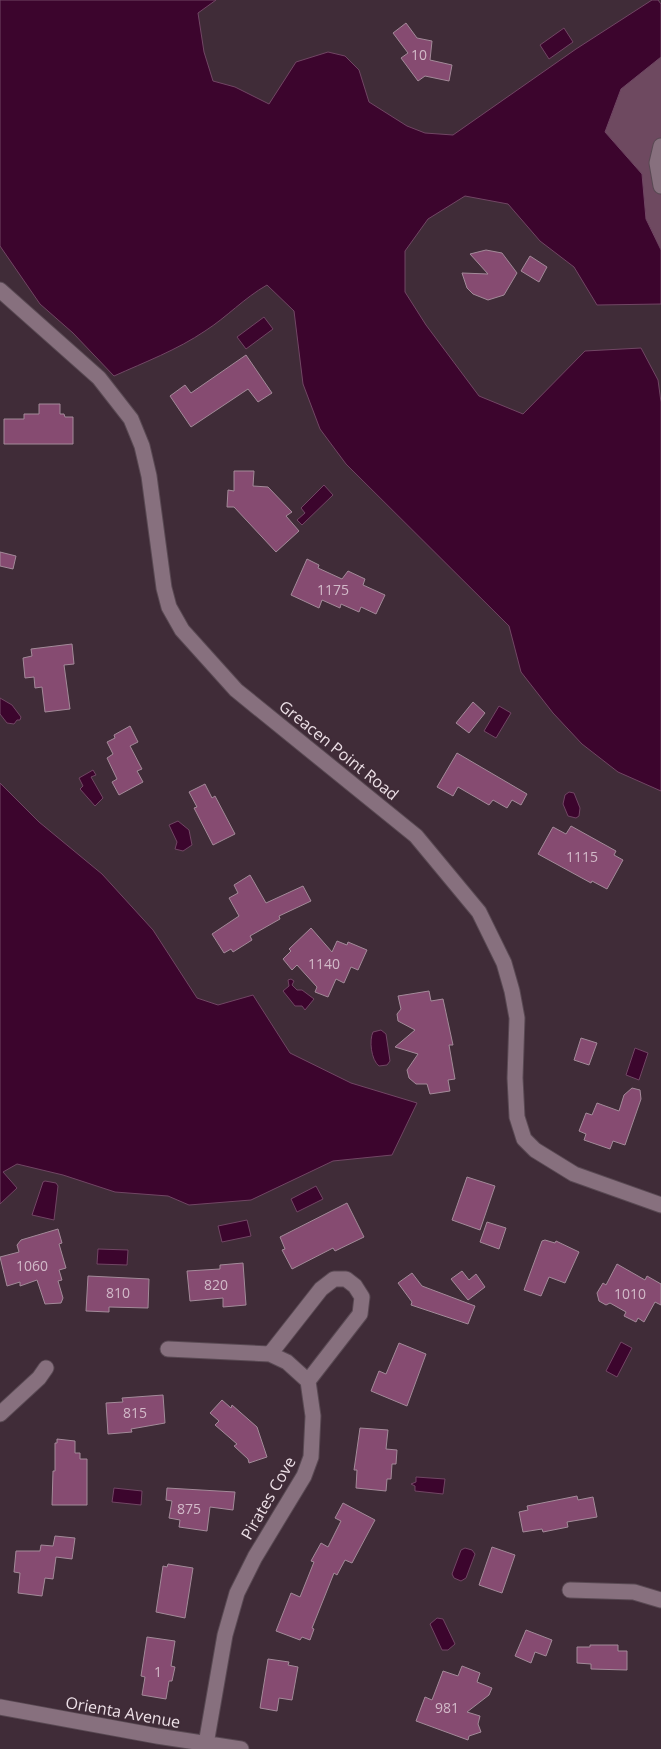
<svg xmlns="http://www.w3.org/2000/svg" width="661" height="1749" font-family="'Open Sans',sans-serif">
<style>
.green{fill:#6e4960}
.water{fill:#3c052d;stroke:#714664}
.building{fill:#864b71;stroke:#a38a99}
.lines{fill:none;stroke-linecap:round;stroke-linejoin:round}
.minor-casing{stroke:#594953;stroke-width:17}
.minor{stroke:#87707e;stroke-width:15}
.labels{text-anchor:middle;stroke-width:4;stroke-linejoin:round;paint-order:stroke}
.number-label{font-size:14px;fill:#d2bac9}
.street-label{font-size:16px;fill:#ecdfe6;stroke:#402c38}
</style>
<rect width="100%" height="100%" fill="#402c38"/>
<!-- green -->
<path class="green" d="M661 57V250L646 219 642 174 605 132 621 89Z"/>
<!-- water -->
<path class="water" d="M0 0H216L198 13 204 52 213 81 235 87 269 104 296 62 328 52 345 56 359 70 369 102 407 126 425 133 453 135 576 49 652 0H658L661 4V57L621 89 605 132 642 174 646 219 661 250V304L597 305 574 267 540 241 508 204 465 196 428 219 405 251V292L426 325 479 396 523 414 585 351 641 348 658 380 661 402V791L618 772 582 744 553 713 521 672 509 626 346 464 320 429 303 384 294 311 267 285C244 298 227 317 205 331 177 350 145 362 114 376L73 333 40 304 0 246Z
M564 28 573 42 549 59 540 45Z
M264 317 273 329 246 349 237 337Z
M324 485 333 495 302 525 297 520 305 513 301 508Z
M0 698 12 705 21 717 20 720H17L14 724 7 723 0 714Z
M499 706 511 713 496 738 484 731Z
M93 770 96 775 91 777 103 798 95 806 80 789 83 786 79 778Z
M0 783 39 822 102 874 153 930 197 998 218 1005 253 995 290 1053 351 1083 417 1103 392 1155 333 1161 251 1200 189 1205 168 1196 115 1192 63 1175 17 1164 3 1172 17 1188 0 1204Z
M569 792 574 793 580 808 579 816 576 818 568 816 563 804 565 795Z
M178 821 189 830 192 845 183 851 175 849 177 842 169 825Z
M291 979 294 981 292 985 297 990H302L314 999 305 1010 302 1006H295L283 991 289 986 288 980Z
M381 1030 386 1034 390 1061 387 1065 379 1066C371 1060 369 1040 373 1032Z
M635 1048 648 1053 639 1080 626 1075Z
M45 1181 56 1183 58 1186 54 1220 32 1215 43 1182Z
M316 1186 323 1199 297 1212 291 1199Z
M247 1220 251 1236 222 1242 218 1226Z
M98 1249 128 1250 127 1265 97 1264Z
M621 1342 632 1348 617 1377 606 1371Z
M416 1477 445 1479 443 1494 415 1491V1486L411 1484 416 1482Z
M114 1488 142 1491 141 1505 112 1502Z
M465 1548 472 1550 475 1554 466 1578 461 1581 454 1578 452 1574 461 1550Z
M437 1618 443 1619 455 1644 448 1650H442L430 1624Z"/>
<!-- building -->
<path class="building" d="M406 23 417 38 432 41 430 60 452 65 449 81 425 76 418 81 401 58 408 53 393 33Z
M486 250 502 253 517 273 504 295 488 300 473 294 467 288 462 273 488 274 470 254Z
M530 256 547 267 539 282 521 271Z
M246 355 272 393 258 402 248 389 191 427 170 396 185 385 191 393Z
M39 404H60V414H64L65 417H73V444H4V419H24V414H39Z
M234 471H254L253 486 268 487 292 512 286 516 299 531 276 552 234 507H227L228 490 234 491Z
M0 552 16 556 13 569 0 566Z
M307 559 319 565 318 568 342 579 348 571 365 579 363 585 385 595 376 614 361 607 359 612 341 604 340 608 322 600 319 608 291 595Z
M72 644 74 664 64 665 70 709 45 712 42 687 35 688 34 677 25 678 23 658 32 656 31 649Z
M473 702 485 713 469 733 456 723Z
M130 726 138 742 130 746 142 769 137 771 143 782 119 795 112 782 117 779 107 758 113 754 107 742 115 738 114 735Z
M457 753 527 794 521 805 512 800 507 808 493 800 489 805 458 787 453 796 437 787Z
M205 784 212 798 215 796 235 834 213 845 194 808 197 807 189 792Z
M571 826 616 851 614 855 623 860 607 889 592 881 591 883 538 854 553 827 566 834Z
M250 875 266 903 303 886 311 901 279 916 280 919 250 936 252 940 233 952 231 949 224 953 212 934 239 916 229 898 238 893 234 885Z
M311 928 332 952 337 941 347 945 348 942 367 950 358 970 351 967 344 983 336 979 328 997 315 992 317 987 297 965 292 970 283 959 291 951 289 949Z
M429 991 431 1001 443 999 453 1045H449L455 1079 448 1080 450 1091 430 1094 427 1084H416L409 1078 407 1070 418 1054 395 1047 415 1030 398 1021 397 1014 401 1009 398 996Z
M581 1038 597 1043 589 1065 574 1060Z
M632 1088 640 1090 641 1099 625 1145 613 1141 610 1149 584 1140 586 1134 579 1131 586 1113 592 1115 597 1103 619 1111 624 1095Z
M467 1177 495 1186 480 1230 452 1220Z
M347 1203 364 1237 335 1251 333 1248 292 1269 282 1250 285 1249 280 1237Z
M487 1222 506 1228 499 1249 480 1242Z
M58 1229 62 1243 59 1244 66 1268 59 1270 62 1280 58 1281 63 1298 61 1303 45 1304 37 1280 20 1286V1282L7 1286 0 1257 19 1252 17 1245 21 1240Z
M545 1240 555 1243 556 1241 579 1252 565 1283 549 1277 541 1296 524 1290 542 1241Z
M243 1263 246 1305 223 1307V1298L190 1301 187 1271 220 1269V1265Z
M617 1264 645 1280 647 1276 661 1284V1305L655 1302 644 1322 638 1318 636 1322 624 1316 626 1312 610 1303 606 1305 599 1301 597 1293 603 1283 606 1285Z
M462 1271 469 1280 476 1274 485 1287 468 1300 451 1279Z
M412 1273 422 1286 475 1306 468 1324 411 1305 412 1302 398 1283Z
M88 1276 149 1279 148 1308 109 1307V1312L86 1311Z
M399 1343 426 1354 407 1406 371 1391 379 1371 386 1374Z
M163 1395 165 1423 131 1429 132 1432 108 1434 106 1403 123 1402 122 1398Z
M222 1400 231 1408 232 1405 257 1427 267 1457 249 1463 248 1459 234 1446 237 1444 215 1425 219 1421 210 1413Z
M360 1428 388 1430 386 1449 397 1450 396 1464H392L391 1479H387L386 1491 356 1488 357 1470H354Z
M57 1439 75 1441V1453H80V1459H87V1505H52L53 1471H55V1443H57Z
M167 1488 235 1492 233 1510 210 1507 207 1531 179 1527 180 1520 169 1518 172 1501 166 1500Z
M577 1496 578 1500 593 1497 597 1517 567 1522 568 1527 543 1532 542 1529 523 1532 519 1512 528 1510 527 1506Z
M343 1503 375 1520 352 1563 345 1560 337 1575 334 1573 312 1628 314 1629 310 1640 302 1637 300 1640 276 1631 291 1593 300 1597 314 1562 311 1561 321 1543 328 1547 341 1521 335 1518Z
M55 1536 75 1538 72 1559 56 1557 53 1579 45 1578 42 1596 18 1593 20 1573 14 1572 16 1551H40L41 1545 53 1546Z
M492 1547 515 1555 502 1593 479 1585Z
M168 1564 193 1568 185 1618 156 1612 163 1566 167 1567Z
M526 1630 552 1640 546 1656 535 1652 531 1663 515 1656Z
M147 1637 175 1641 171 1666 175 1667 172 1681H169L166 1699 142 1695 145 1677 141 1676Z
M590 1645H618V1651H627V1670L591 1669V1664L577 1663V1647H590Z
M268 1659 289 1662 288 1665 298 1667 292 1700 279 1698 277 1711 260 1708Z
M462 1666 480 1673 477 1682 492 1688 489 1695 467 1712 480 1716 478 1724 481 1732 469 1736 468 1740 416 1721 425 1697 432 1700 443 1671 458 1676Z"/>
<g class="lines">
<!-- minor casing -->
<g class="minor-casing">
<path id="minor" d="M661 146 657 163 661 186
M0 290 99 378 131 419 142 446 149 476 164 588 169 607 182 630 236 690 416 836 479 912 504 963 512 991 517 1018 515 1078 517 1117 524 1139 535 1150 574 1174 661 1205
M168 1349 270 1354 287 1362 308 1381 313 1416 311 1457 304 1476 255 1557 237 1593 225 1635 206 1744
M270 1354 321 1289 334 1279H346L355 1286 362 1297 360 1314 308 1381
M0 1414 39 1378 46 1368
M570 1590 634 1592 661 1600
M0 1707 157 1736 241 1749"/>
</g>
<!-- minor -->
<use href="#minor" class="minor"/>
</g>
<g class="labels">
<!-- number labels -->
<g class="number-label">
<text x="419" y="60">10</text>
<text x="333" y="595">1175</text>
<text x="582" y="862">1115</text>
<text x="324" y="969">1140</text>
<text x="32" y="1271">1060</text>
<text x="216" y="1290">820</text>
<text x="118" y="1298">810</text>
<text x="630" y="1299">1010</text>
<text x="135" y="1418">815</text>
<text x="189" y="1514">875</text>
<text x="158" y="1677">1</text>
<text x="447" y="1713">981</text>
</g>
<!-- street labels -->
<g class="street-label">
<text transform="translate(339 750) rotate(39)" y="6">Greacen Point Road</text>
<text transform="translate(268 1498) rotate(-60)" y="6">Pirates Cove</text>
<text transform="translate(123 1712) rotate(10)" y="6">Orienta Avenue</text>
</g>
</g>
</svg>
